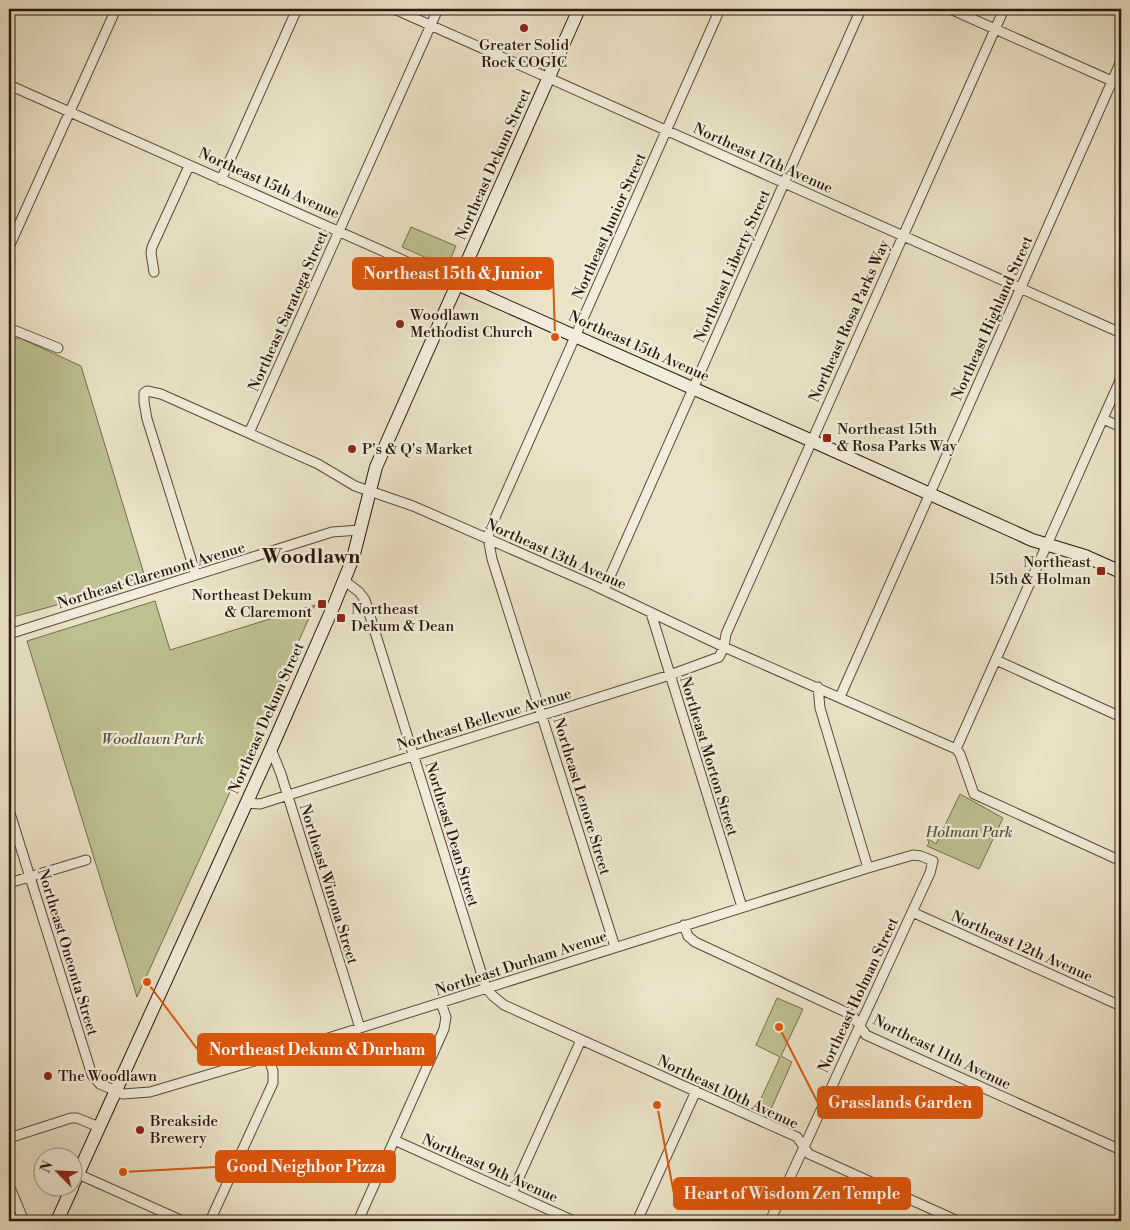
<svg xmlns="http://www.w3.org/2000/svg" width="1130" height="1230" font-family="'Libre Bodoni',serif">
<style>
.green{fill:#bec191;stroke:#736c4e}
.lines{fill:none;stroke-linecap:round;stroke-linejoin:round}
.street-casing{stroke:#594a3a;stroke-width:11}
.secondary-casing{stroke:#28170b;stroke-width:14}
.street{stroke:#f2eddb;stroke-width:9}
.secondary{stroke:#f2eddb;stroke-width:12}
.poi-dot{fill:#8f2418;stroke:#f2eddb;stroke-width:2}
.labels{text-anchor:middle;stroke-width:4.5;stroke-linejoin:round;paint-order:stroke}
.poi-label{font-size:15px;fill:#28170b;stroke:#f2eddb;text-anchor:start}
.street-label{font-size:15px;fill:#28170b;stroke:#f2eddb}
.park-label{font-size:15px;font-style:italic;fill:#5c523a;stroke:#f2eddb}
.district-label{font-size:20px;font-weight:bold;fill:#28170b;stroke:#f2eddb}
.leader{fill:none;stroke:#de560c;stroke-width:2}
.callout-dot{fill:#de560c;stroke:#f2eddb;stroke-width:2}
.callout{fill:#de560c;stroke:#de560c;stroke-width:2}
.callout-label{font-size:16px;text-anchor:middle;font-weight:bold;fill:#fff}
</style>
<rect width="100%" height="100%" fill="#ebe3c7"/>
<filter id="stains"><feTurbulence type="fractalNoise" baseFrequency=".004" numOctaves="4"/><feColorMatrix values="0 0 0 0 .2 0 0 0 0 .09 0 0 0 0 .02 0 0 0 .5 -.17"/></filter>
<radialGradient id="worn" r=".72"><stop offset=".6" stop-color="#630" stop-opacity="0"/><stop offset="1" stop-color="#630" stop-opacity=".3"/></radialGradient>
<!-- green -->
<path class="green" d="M411 227 456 246 447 267 402 247Z
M13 338H20L81 366 144 574 112 590 9 618V341Z
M155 601 170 650 315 605 137 997 27 641Z
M960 794 1003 818 979 869 927 846 929 843 927 838 936 844Z
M777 998 803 1009 781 1056 792 1062 771 1109 759 1103 780 1057 756 1045Z"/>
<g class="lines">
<!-- street casing -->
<g class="street-casing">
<path id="street" d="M394 9 1121 333
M950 9 1121 85
M9 85 457 284
M221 180 297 9
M9 247 116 9
M154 272 151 253 152 247 189 166
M9 330 16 331 58 348
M1121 378 956 749 960 754 974 794 1121 861
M1103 419 1121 427
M249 433 438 9
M196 575 147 419 144 402V393L147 391 161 394 318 464 355 486 413 506 591 584 724 647 956 749
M345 581 359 592 365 600 486 988 493 996 504 1005 797 1137 809 1154 958 1221
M604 590 861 9
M651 613 742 907
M9 634 332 532 360 530
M996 660 1121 717
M818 687 820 708 868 868
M840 697 1121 61
M271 749 281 774 360 1028
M246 803 260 804 670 675 719 657 724 647 726 634 1004 9
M9 810 92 1075 100 1084 123 1094 150 1092 268 1057 868 868 913 855 921 856 933 861 930 873 770 1221
M9 883 86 860
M912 912 1121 1006
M684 925 688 936 695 942 852 1015 866 1035 1121 1150
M615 947 492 559 488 538 490 529 720 9
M9 1138 71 1118H77L99 1127
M394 1140 574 1221
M78 1174 183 1221
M9 1185 24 1221
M512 1193 581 1040
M210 1221 273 1083V1071L268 1057
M358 1221 444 1029 446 1017 441 1003
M637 1221 696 1091"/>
</g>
<!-- secondary casing -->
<g class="secondary-casing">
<path id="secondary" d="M457 284 819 444 1032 540 1085 556 1121 572
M72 1187 271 749 334 605 353 558 376 467 579 9
M57 1221 72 1188"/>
</g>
<!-- street -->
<use href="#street" class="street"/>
<!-- secondary -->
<use href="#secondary" class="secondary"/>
</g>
<!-- markers -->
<g class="poi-dot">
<circle cx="524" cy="28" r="5"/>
<circle cx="400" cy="324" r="5"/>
<rect x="822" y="433" width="10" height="10" rx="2.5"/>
<circle cx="352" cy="449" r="5"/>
<rect x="1096" y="566" width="10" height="10" rx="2.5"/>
<rect x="317" y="599" width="10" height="10" rx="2.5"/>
<rect x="336" y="613" width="10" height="10" rx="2.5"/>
<circle cx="48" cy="1076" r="5"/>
<circle cx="140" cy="1130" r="5"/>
</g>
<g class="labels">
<!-- poi labels -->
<g class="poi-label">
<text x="524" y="50" text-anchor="middle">Greater Solid<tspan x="524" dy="17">Rock COGIC</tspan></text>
<text x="410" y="320">Woodlawn<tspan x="410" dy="17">Methodist Church</tspan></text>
<text x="837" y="434">Northeast 15th<tspan x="837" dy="17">&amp; Rosa Parks Way</tspan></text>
<text x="362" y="454">P's &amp; Q's Market</text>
<text x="1091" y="567" text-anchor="end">Northeast<tspan x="1091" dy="17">15th &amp; Holman</tspan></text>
<text x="312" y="600" text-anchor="end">Northeast Dekum<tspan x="312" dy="17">&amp; Claremont</tspan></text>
<text x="351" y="614">Northeast<tspan x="351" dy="17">Dekum &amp; Dean</tspan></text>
<text x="58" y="1081">The Woodlawn</text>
<text x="150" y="1126">Breakside<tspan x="150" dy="17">Brewery</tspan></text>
</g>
<!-- street labels -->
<g class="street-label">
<text transform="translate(763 158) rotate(24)" y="5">Northeast 17th Avenue</text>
<text transform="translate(493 164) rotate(-66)" y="5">Northeast Dekum Street</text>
<text transform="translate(269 183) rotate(24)" y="5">Northeast 15th Avenue</text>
<text transform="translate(609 226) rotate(-66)" y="5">Northeast Junior Street</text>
<text transform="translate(732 266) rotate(-66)" y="5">Northeast Liberty Street</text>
<text transform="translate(288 311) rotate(-66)" y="5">Northeast Saratoga Street</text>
<text transform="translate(992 318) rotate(-66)" y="5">Northeast Highland Street</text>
<text transform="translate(849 321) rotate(-66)" y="5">Northeast Rosa Parks Way</text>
<text transform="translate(639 346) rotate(24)" y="5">Northeast 15th Avenue</text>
<text transform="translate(556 554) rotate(24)" y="5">Northeast 13th Avenue</text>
<text transform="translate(151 575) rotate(-17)" y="5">Northeast Claremont Avenue</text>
<text transform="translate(266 718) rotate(-66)" y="5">Northeast Dekum Street</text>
<text transform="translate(484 719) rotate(-17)" y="5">Northeast Bellevue Avenue</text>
<text transform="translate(709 756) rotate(73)" y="5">Northeast Morton Street</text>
<text transform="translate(582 796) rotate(73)" y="5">Northeast Lenore Street</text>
<text transform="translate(452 834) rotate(73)" y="5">Northeast Dean Street</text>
<text transform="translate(329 884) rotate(73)" y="5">Northeast Winona Street</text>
<text transform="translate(1022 946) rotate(24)" y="5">Northeast 12th Avenue</text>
<text transform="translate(68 952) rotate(73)" y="5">Northeast Oneonta Street</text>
<text transform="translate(521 963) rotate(-18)" y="5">Northeast Durham Avenue</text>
<text transform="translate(858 995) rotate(-65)" y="5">Northeast Holman Street</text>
<text transform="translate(942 1052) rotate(26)" y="5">Northeast 11th Avenue</text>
<text transform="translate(728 1092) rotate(25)" y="5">Northeast 10th Avenue</text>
<text transform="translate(490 1168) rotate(24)" y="5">Northeast 9th Avenue</text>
</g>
<!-- park labels -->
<g class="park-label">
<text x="153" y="744">Woodlawn Park</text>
<text x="969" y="837">Holman Park</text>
</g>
<!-- district labels -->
<g class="district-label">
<text x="311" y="563">Woodlawn</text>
</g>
</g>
<!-- callouts -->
<path class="leader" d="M555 337L553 273M147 982L198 1050M779 1027L818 1103M123 1172L216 1167M657 1105L674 1194"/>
<g class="callout-dot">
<circle cx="555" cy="337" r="5"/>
<circle cx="147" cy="982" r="5"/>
<circle cx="779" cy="1027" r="5"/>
<circle cx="123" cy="1172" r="5"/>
<circle cx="657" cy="1105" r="5"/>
</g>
<g class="callout">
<rect x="353" y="258" width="200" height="31" rx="5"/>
<rect x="198" y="1034" width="237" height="31" rx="5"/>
<rect x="818" y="1087" width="164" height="31" rx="5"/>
<rect x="216" y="1151" width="179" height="31" rx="5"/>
<rect x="674" y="1178" width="236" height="31" rx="5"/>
</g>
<g class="callout-label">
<text x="453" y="279">Northeast 15th &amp; Junior</text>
<text x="317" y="1055">Northeast Dekum &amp; Durham</text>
<text x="900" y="1108">Grasslands Garden</text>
<text x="306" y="1172">Good Neighbor Pizza</text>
<text x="792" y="1199">Heart of Wisdom Zen Temple</text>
</g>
<!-- margin -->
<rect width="1130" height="1230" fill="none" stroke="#ebe3c7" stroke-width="30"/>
<rect x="10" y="10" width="1110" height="1210" fill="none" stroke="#28170b" stroke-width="2.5"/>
<rect x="15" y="15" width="1100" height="1200" fill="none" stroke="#28170b"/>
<!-- north arrow -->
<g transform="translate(58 1172) rotate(294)"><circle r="24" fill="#f2eddb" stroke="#a19788"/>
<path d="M0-4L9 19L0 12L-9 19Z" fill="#8f2418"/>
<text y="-8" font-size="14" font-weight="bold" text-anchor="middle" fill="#28170b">N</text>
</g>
<rect width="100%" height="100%" filter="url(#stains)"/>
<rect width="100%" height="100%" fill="url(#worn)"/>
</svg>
